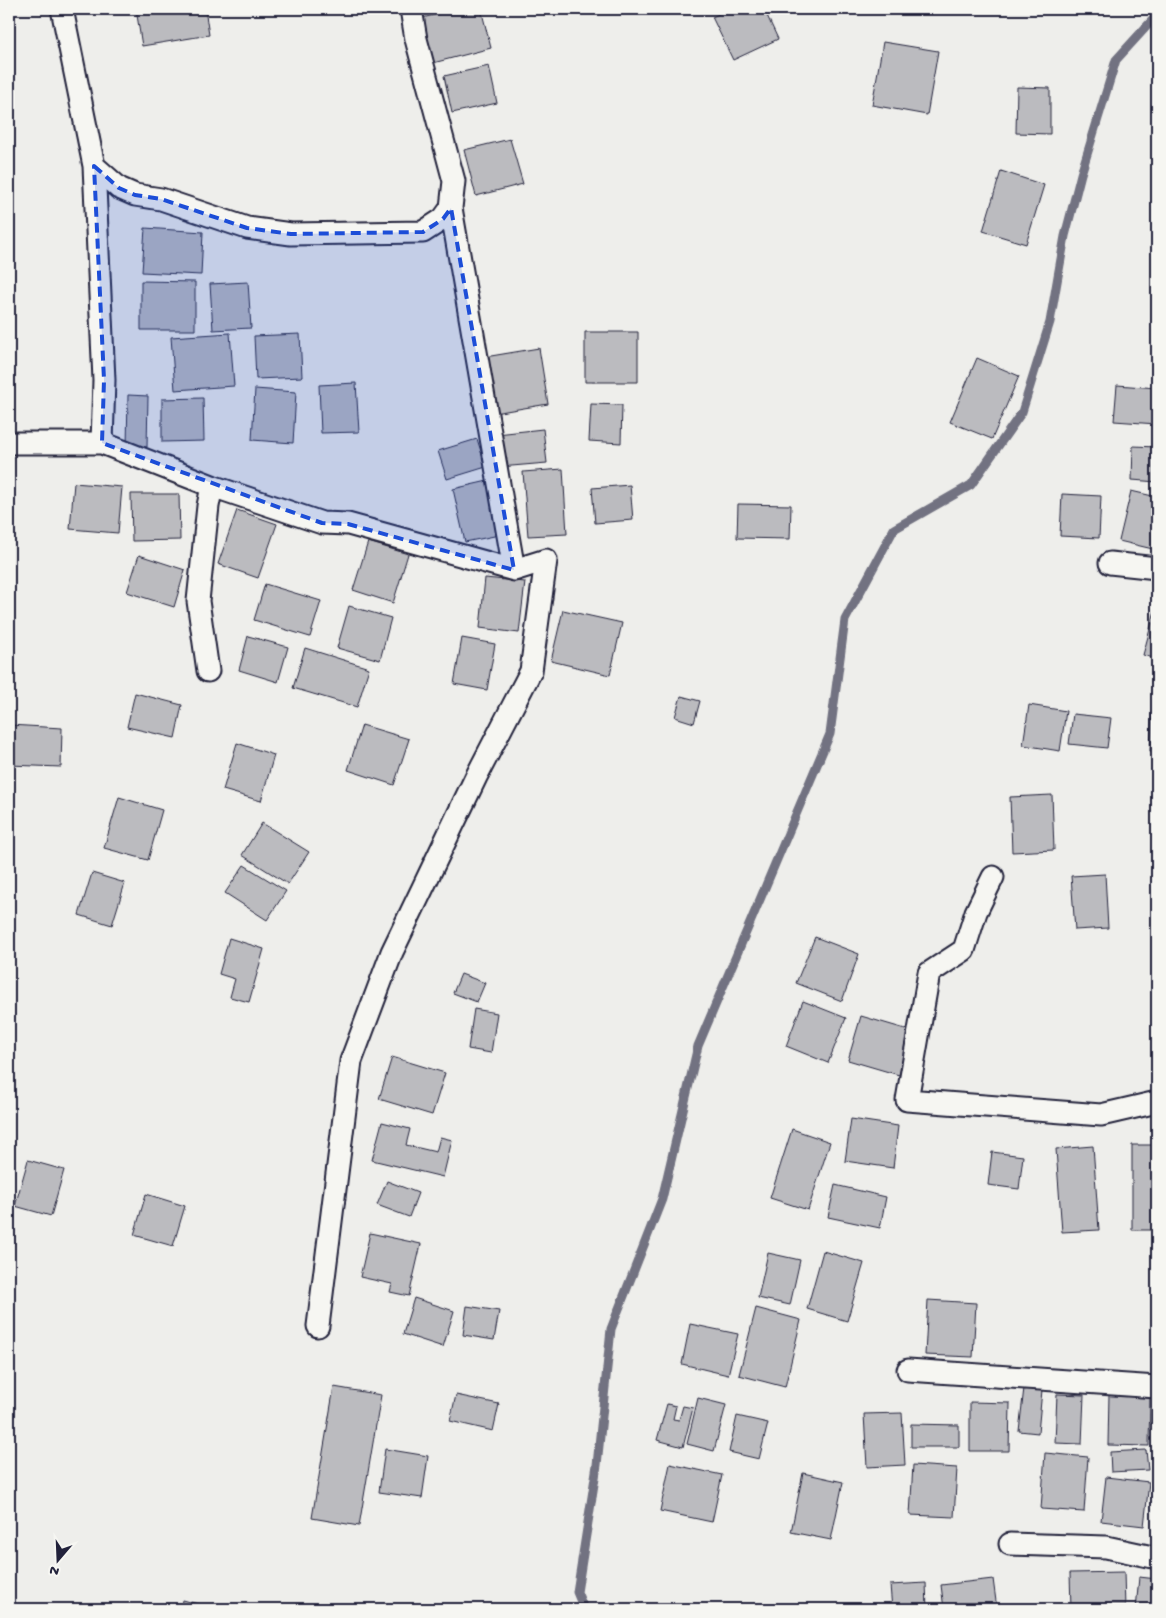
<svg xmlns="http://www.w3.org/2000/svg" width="1166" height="1618" font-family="'Gochi Hand',sans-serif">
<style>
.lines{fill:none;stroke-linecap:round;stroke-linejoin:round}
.stream{stroke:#727281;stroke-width:9}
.building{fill:#bbbbbf;stroke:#22223b}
.minor-casing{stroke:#22223b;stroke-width:25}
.minor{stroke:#f6f6f2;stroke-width:21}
.marked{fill:#1d4ed8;fill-opacity:0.2;stroke:#1d4ed8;stroke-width:4;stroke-dasharray:10 6;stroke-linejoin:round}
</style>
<rect width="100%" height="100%" fill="#eeeeeb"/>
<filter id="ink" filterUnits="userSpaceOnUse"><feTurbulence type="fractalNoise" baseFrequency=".02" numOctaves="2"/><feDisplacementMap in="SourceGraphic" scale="10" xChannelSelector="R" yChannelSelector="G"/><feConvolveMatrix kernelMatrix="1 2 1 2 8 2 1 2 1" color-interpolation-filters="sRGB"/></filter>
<g filter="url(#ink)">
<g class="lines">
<!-- stream -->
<path class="stream" d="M584 1609 577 1592 597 1465 611 1329 662 1199 698 1046 830 734 845 620 894 529 971 485 1022 412 1050 322 1065 236 1081 174 1116 60 1157 15"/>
</g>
<!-- building -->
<path class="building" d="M136 9H205L209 35 142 46Z
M458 9H481L491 48 433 63 422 18Z
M730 9H764L778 39 733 60 712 17Z
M883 42 938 51 927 115 872 105Z
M489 66 497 103 452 113 444 76Z
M1017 87 1050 88V134L1016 133Z
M510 139 523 184 476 196 464 150Z
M1001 171 1044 185 1026 244 983 231Z
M9 191 12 212H9Z
M145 228 203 232 201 275 142 272Z
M141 281 195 282V330H141Z
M248 282 251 328 213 330 210 284Z
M585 332H638V382H585Z
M230 333 234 386 175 390 171 337Z
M300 334 302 377 256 379 254 336Z
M539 348 548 404 494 413 485 357Z
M977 358 1019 376 992 439 950 422Z
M356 383 359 432 321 433 319 385Z
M1117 385 1157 388V424L1114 421Z
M255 389 296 392 293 443 252 440Z
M128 395 148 396 147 447H127Z
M203 398 204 441 162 442V399Z
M591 404 622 405 621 443 589 441Z
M543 429 547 463 500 467 497 434Z
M477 439 486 467 447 479 438 451Z
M1133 446 1157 447V482L1132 480Z
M563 469 567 534 528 536 523 472Z
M492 480 504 534 465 542 453 489Z
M74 483 122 487 118 533 70 529Z
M630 485 633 520 595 523 592 488Z
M1131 491 1157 497V550L1119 541Z
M131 494H179L180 540 132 541Z
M1062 494 1101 496 1099 538 1060 536Z
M738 504 791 505 790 539 737 538Z
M237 510 277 524 258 578 218 564Z
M368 542 408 554 393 603 353 590Z
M139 555 185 570 174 607 127 592Z
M485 578 525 582 519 633 480 628Z
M265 584 321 601 310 637 254 620Z
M1157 603V659L1143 655Z
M349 606 391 618 380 660 337 648Z
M563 610 622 623 610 675 551 661Z
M248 636 288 647 278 682 239 670Z
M462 638 495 644 487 690 454 684Z
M305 648 369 668 357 707 293 688Z
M135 693 182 705 175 738 127 727Z
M681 696 700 701 694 723 675 717Z
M1029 705 1066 711 1060 751 1023 745Z
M1152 713H1157V751H1150Z
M1073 714 1111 718 1107 748 1069 744Z
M9 725 62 728 61 767 9 765Z
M362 725 409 739 394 785 348 770Z
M237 743 274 755 261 801 223 790Z
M1052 795 1054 850 1012 852 1010 797Z
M119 797 162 810 148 860 104 848Z
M1157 810V862H1154Z
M262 823 309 852 288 884 242 855Z
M244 865 286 891 267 920 225 893Z
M92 873 125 883 112 925 79 915Z
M1105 874 1108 928 1075 930 1071 876Z
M815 937 859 954 842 1001 796 983Z
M229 938 264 949 249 1002 230 997 235 979 219 974Z
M461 974 485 983 477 1002 453 993Z
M803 1001 846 1018 828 1063 786 1046Z
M474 1009 497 1013 491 1053 468 1049Z
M861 1016 912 1031 899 1075 848 1060Z
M392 1057 445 1073 432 1115 379 1099Z
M851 1119 898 1126 893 1168 845 1161Z
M382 1122 410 1129 406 1145 436 1152 440 1137 452 1140 443 1177 372 1160Z
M792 1129 830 1142 808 1210 770 1198Z
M1132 1145H1157V1230H1132Z
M1093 1146 1099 1230 1062 1232 1056 1149Z
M992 1152 1023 1156 1019 1189 988 1185Z
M28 1160 64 1170 51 1216 15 1206Z
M387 1181 418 1193 409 1217 377 1205Z
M835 1185 886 1197 880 1228 828 1217Z
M146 1194 185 1206 173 1246 134 1235Z
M370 1233 421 1244 409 1296 390 1292 392 1284 360 1277Z
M823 1251 864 1263 847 1321 807 1309Z
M768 1253 800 1260 790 1305 758 1298Z
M414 1298 454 1311 443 1347 403 1334Z
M928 1300 976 1303 973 1357 925 1355Z
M467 1306 499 1311 494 1340 463 1335Z
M756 1308 801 1320 785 1387 739 1375Z
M690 1324 738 1334 728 1375 682 1364Z
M334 1387 381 1395 359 1526 312 1518Z
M1024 1388 1042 1390 1038 1433 1019 1431Z
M1057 1394 1084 1395 1082 1444 1055 1443Z
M1109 1394 1150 1395 1149 1446 1108 1445Z
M456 1395 499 1404 493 1431 450 1421Z
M698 1398 726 1405 714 1451 687 1444Z
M970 1402 1010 1403 1009 1451H970Z
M667 1404 676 1406 673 1419 679 1420 683 1406 693 1408 683 1447 657 1440Z
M902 1413 905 1465 867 1467 864 1414Z
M737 1416 768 1423 759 1459 729 1452Z
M911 1424 959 1425V1447H911Z
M385 1449 428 1456 422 1498 379 1492Z
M1146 1450 1148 1470 1111 1472 1110 1452Z
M1045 1453 1088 1457 1084 1512 1041 1509Z
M670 1464 722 1475 712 1522 660 1511Z
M913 1465 957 1468 954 1517 910 1515Z
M803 1473 843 1482 831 1540 791 1532Z
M1106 1477 1149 1482 1144 1526 1101 1521Z
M1124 1572 1125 1609H1071L1070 1573Z
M1139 1577 1157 1579V1609H1136Z
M993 1579 997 1609H944L941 1585Z
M926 1583 927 1609H892L890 1585Z
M183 1600 217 1609H181Z"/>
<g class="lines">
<!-- minor casing -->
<g class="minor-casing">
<path id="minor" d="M62 9 94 166 104 380 102 443 212 486 208 506 198 601 208 671
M94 166 119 188 135 195 161 199 247 228 291 234 423 232 443 219 451 208 454 181 416 39 411 9
M451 208 514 570
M9 443H102
M212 486 322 523 348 524 514 570 546 560 531 671 476 777 392 952 351 1061 318 1326
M1110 563 1157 568
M993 877 976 912 964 950 929 973 907 1100 1101 1115 1157 1102
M908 1370 1157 1387
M1010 1544 1106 1547 1157 1558"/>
</g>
<!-- minor -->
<use href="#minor" class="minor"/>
</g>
</g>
<!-- marked area -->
<path class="marked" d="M94 166 119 188 135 195 161 199 247 228 291 234 423 232 443 219 451 208 514 570 348 524 322 523 102 443 104 380Z"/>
<!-- margin -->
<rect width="1166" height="1618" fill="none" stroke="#f6f6f2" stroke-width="30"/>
<rect x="15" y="15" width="1136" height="1588" fill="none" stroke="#22223b" stroke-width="2" filter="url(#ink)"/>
<!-- north arrow -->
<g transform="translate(58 1560) rotate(199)" stroke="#f6f6f2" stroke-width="4" paint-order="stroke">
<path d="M0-4L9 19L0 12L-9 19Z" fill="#22223b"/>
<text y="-8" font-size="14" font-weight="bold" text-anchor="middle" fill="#22223b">N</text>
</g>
</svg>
